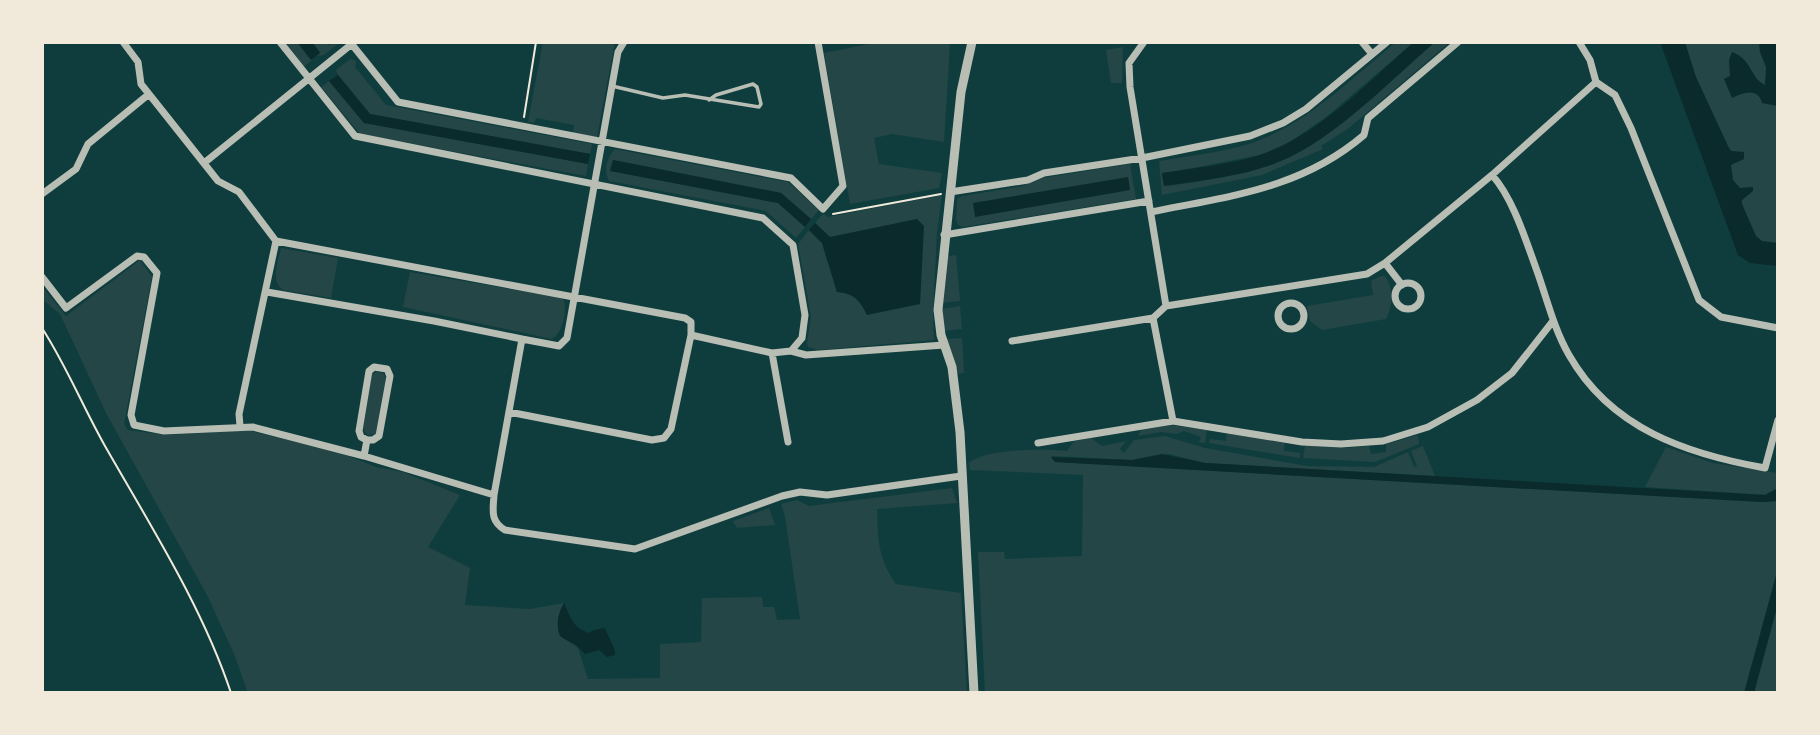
<svg xmlns="http://www.w3.org/2000/svg" width="1820" height="735" font-family="'PT Sans',sans-serif">
<style>
.green{fill:#244646}
.water{fill:#0a2a2b}
.lines{fill:none;stroke-linecap:round;stroke-linejoin:round}
.path{stroke:#f1e9da;stroke-width:2}
.service{stroke:#b8beb3;stroke-width:3.5}
.minor{stroke:#b8beb3;stroke-width:7}
.tertiary{stroke:#b8beb3;stroke-width:9}
</style>
<rect width="100%" height="100%" fill="#0f3d3e"/>
<!-- green -->
<path class="green" d="M285 42H297L312 60 304 67Z
M312 42H326L329 45 336 42 338 44 324 55 316 56 320 52Z
M543 42H615L597 137 573 134 574 125 536 118 534 123 528 122Z
M879 42H950L944 142 892 134 874 138 879 164 942 173 939 188 850 204 824 53Z
M1396 42H1414L1326 117 1287 144 1260 155 1162 174 1164 186C1200 183 1262 172 1294 155 1342 131 1393 78 1435 42H1450L1349 128 1321 146 1323 149 1262 175 1162 195 1159 161C1188 156 1220 153 1249 144 1306 125 1351 79 1396 42Z
M1673 42H1778V257L1757 255Z
M1123 47 1122 83H1111L1106 50Z
M350 59 356 61 355 67 386 105 592 144 590 154 370 114 338 75 336 70Z
M329 81 364 123 588 164 586 176 360 134 321 87Z
M615 149 788 182 819 210 811 219 781 193 613 160 611 171 778 203 805 227 796 238 766 211 609 181C603 170 607 158 615 149Z
M1130 164 1136 199 963 227 958 225 956 219 957 199 962 196 1023 186 1042 178Z
M942 195 937 232 933 314 934 340 818 350 808 347 807 343 811 317 798 244 809 230 822 243 837 292 850 293 862 303 830 237 815 223 823 214 828 217Z
M281 248 338 258 331 298 283 290C270 281 278 262 281 248Z
M956 255 960 301 941 303 944 257Z
M140 260 152 277 124 424 128 430 166 435 247 430 333 450 376 467 403 472 460 495 428 547 470 568 465 605 530 609 564 603 558 631 559 635 578 648 588 679 660 678V644L701 642 702 598 762 597 763 607H774L777 620 800 619 785 516 781 504 797 500 809 506 952 488 957 503 877 509C878 540 878 558 896 584L961 593 967 693H248L234 654 207 595 106 413 60 314 42 299V286L66 316Z
M410 272 563 298C568 310 563 332 552 339L403 307Z
M1381 276H1385C1394 289 1393 305 1386 319L1322 330 1310 321 1307 306 1373 295 1371 281Z
M960 306 962 329 943 331 942 309Z
M962 338 964 373 956 374 946 339Z
M376 372 383 373 386 377 376 434 368 435 363 430 372 374Z
M1171 425 1207 430 1205 443 1199 442 1201 437 1184 431 1177 434 1161 432 1138 436 1141 430Z
M1227 433 1285 442 1284 451 1300 453V458L1209 443 1210 439 1226 441Z
M1418 435 1419 444 1375 462 1303 458 1305 445 1344 448 1369 446 1371 454 1386 452V444Z
M1165 436 1205 448 1307 466 1374 467 1408 452 1414 467 1417 466 1411 451 1423 446 1435 476 1205 463 1169 454 1132 460 1053 456 1051 457 1055 462 1762 502 1778 501V693H985L978 552H1004L1005 559 1082 556 1083 475 970 470 969 463C986 448 1045 449 1067 451L1074 441 1091 438 1102 446 1126 441 1120 449 1124 453 1134 440Z
M1666 447 1713 463 1778 473V488L1766 495 1645 487Z
M769 508 775 525 737 528 733 521Z"/>
<!-- water -->
<path class="water" d="M297 42H312L320 53 311 60Z
M1414 42H1435C1390 81 1331 142 1276 163 1241 177 1201 180 1164 186L1162 173C1193 168 1234 164 1263 154 1322 132 1368 82 1414 42Z
M1660 42H1685L1696 77 1728 146 1731 151 1744 152V159L1731 165 1733 180 1740 188 1753 187V191L1742 200V204L1756 236 1762 241 1778 243V266L1750 263 1738 255Z
M1759 42H1778L1777 106 1762 103C1758 87 1743 93 1732 98L1724 79 1730 76 1729 60 1732 52C1752 59 1750 78 1765 85L1766 67 1760 52Z
M338 75 370 114 590 154 588 164 364 123 329 81Z
M613 160 781 193 811 219 805 227 778 203 610 171Z
M1128 177 1130 190 975 217 973 203Z
M917 219 924 226 920 304 867 315C860 300 853 293 837 292L822 243 809 230 815 223 830 237Z
M1162 454 1205 463 1765 495 1778 488V501L1762 502 1055 462 1051 457 1132 460Z
M1778 568V604L1754 693H1744Z
M564 603C571 618 572 627 589 633L594 630 605 628C607 635 616 648 615 655L607 657 599 650 585 654 576 645 561 637C555 626 558 613 564 603Z"/>
<g class="lines">
<!-- path -->
<path class="path" d="M524 117 536 42
M833 214 941 194
M42 328C66 365 83 407 105 446 150 525 202 606 231 693"/>
<!-- service -->
<path class="service" d="M612 86 663 98 685 95 759 107 761 104 757 87 753 84 716 95 709 100"/>
<!-- minor -->
<path class="minor" d="M123 42 138 62 141 84 218 181 239 192 276 241 239 414 240 426
M350 42 398 102 791 178 823 209 843 186 818 42
M624 42 618 52 567 338 559 346 522 339 494 495C493 511 490 521 505 530L635 549 782 496 800 492 827 495 961 476
M1144 42 1129 63 1130 87 1166 306
M1362 42 1372 54
M1579 42 1590 60 1596 82
M1596 82 1615 95 1631 128 1699 300 1721 317 1778 328
M204 163 353 43
M1492 175C1513 198 1526 241 1537 271 1547 299 1554 329 1569 355 1611 429 1687 454 1765 468L1778 420
M950 192 1028 180 1044 173 1142 158 1250 136 1283 123 1306 109 1387 42
M42 194 76 169 88 144 149 94
M1151 212C1230 196 1301 189 1364 135L1368 118 1458 42
M944 235 1149 201
M276 241 685 318 691 322V335L772 353 791 351 802 338 805 315 793 245 763 218 355 136 280 42
M1385 263 1402 285
M42 277 66 308 137 256 144 257 157 273 131 415 134 425 164 431 253 427 364 456 494 495
M1395 296a13 13 0 1 1 26 0a13 13 0 1 1-26 0Z
M267 292 434 321 522 339
M1278 316a13 13 0 1 1 26 0a13 13 0 1 1-26 0Z
M1153 318 1166 306 1367 274 1385 263 1492 175 1596 82
M1153 318 1173 421
M1012 341 1153 318
M791 351 806 355 944 345
M772 353 788 442
M509 412 652 440 664 438 671 429 691 335
M1038 443 1173 421 1302 442 1341 444 1383 441 1428 427 1477 400 1512 373 1553 321
M364 456 367 440 361 437 359 431 369 371 374 367 387 369 390 376 379 436 373 440H367"/>
<!-- tertiary -->
<path class="tertiary" d="M972 42 961 92 938 310 941 335 952 367 960 432 974 693"/>
</g>
<!-- border -->
<rect width="1820" height="735" fill="none" stroke="#f1e9da" stroke-width="88"/>
</svg>
